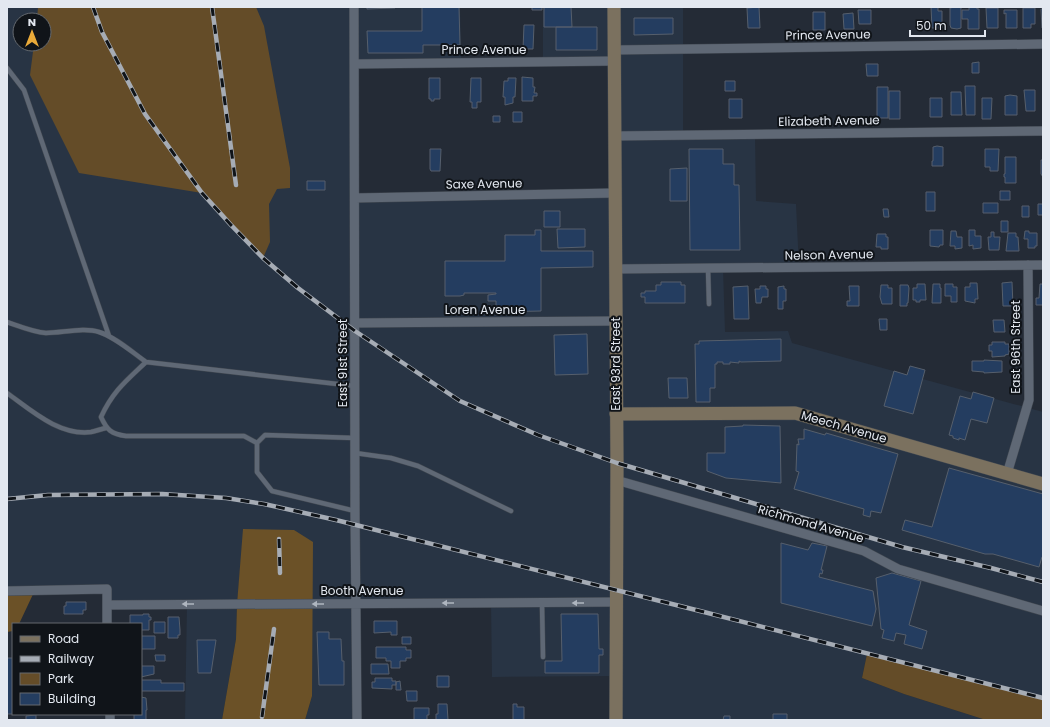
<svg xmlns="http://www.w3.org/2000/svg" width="1050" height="727" font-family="Poppins,sans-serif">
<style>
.built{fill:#283444;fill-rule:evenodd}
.green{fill:#644c28}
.forest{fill:#6b5127}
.building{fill:#243d60;stroke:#565f6c}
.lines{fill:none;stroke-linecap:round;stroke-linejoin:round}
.lane-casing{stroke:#404750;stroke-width:5.5}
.street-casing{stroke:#404750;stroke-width:10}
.secondary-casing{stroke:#404750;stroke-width:14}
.lane{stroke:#5f6875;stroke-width:4.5}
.street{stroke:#5f6875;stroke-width:9}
.secondary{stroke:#7b715f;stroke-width:13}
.rail-casing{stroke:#a6acb5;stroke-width:4.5}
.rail{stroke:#101419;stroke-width:3;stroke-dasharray:9;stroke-linecap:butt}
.oneway{fill:#aeb5bf}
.labels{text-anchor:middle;stroke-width:4;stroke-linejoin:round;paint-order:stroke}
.street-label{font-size:12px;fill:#e3e8f0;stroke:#101419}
</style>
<rect width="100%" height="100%" fill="#242b36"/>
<!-- built -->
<path class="built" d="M7 7H460L461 63 355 64V198L615 193 614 61 543 62V7H683V135L755 134 756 201 796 204 799 267 723 268 725 332 788 331 792 343 1043 412V698L867 654 862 678 904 694 986 720H616V676L492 677 491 603H357V720H305L312 696 244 529 237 604 236 639 222 720H185L187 604 107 605V589L7 591ZM20 20H44V44H20Z"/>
<!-- green -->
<path class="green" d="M38 7H256L264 26 290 168V188L277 189 269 204 270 242 263 258 202 193 79 173 30 75 34 44H44V20H37Z
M867 654 1043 698V720H986L904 694 862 678Z"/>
<!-- forest -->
<path class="forest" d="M243 529 294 530 313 542 312 696 305 720H222L236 639 237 604Z
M35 590 19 624H13V631L7 632V591Z"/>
<!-- building -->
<path class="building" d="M367 7H395V8L367 9Z
M422 7H459L460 45H423V53H368L367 31H422Z
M532 7H542V10H532Z
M544 7H571L572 27H544Z
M759 7 760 28H748L747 8Z
M931 7H938V11H942V28H932Z
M955 7H961V28L957 29 951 28 950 25V8Z
M969 7H977V9H979V29H968V19H962V10H969Z
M986 8H998V28H987Z
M1023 8H1035V24H1031V28H1023Z
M1041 9H1043V28H1042Z
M858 10H871V24H859Z
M1004 10H1017V28H1006V13L1004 14Z
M813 12H825V30H813Z
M853 13 854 29H844L843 14Z
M634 18H673V34L634 35Z
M524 25H534L533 49H523Z
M556 27H597V50H556Z
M979 62V73H972V63Z
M866 64H878V76H867Z
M522 77 533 78V87H535L534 93H537V96H533V101H522Z
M429 78H440V99H434V101H431V99H429Z
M471 78H481V102H477V108H472V102H470Z
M508 78H516L515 97H513V103L505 105V97H503L504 81H508Z
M725 81H735V91H725Z
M965 86H975V115H966Z
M877 87H888V118H877Z
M1024 90H1035V111H1026Z
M889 91H900V119H889Z
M951 92H961L962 115H951Z
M1010 95 1017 96V115H1005V96Z
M930 98H942V117H930Z
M982 98H992L991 119H982Z
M729 99H742V118H729Z
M513 112H522V122H513Z
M493 116H500V122H493Z
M937 146 943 147V166H932V161H933V147Z
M430 149H441L440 171H431L430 169Z
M689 149H723V164H734V185H739L740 250H690Z
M985 149H999L998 171H990V167H985Z
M1005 157H1016V183H1005V177H1004V174H1005Z
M1041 160H1043V177L1041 174Z
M687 168V201H670V169Z
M307 181H325V190H307Z
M1000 191H1010V200H1000Z
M926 192H935V211H926Z
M983 203H998V213H983Z
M1038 204H1043V215H1038Z
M1022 206H1029V217H1022Z
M883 209H888L889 217H884Z
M544 211H560V227H544Z
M1001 221H1008V232H1001Z
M557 229H585V247L558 248Z
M535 230H541V251H593V267L541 268V311L496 312 494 311V308H496V301H488V295L496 294V293H464V295L460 296H445V261H505V235H535Z
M930 230H943V245H940L939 247 930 246Z
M969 230H975V236H981V248L973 249V245L969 246Z
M951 231H956L957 237H962V248L955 249V246H950Z
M1025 231H1029V233H1037V246H1035V248H1028V239H1024Z
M991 232H994V237H1000L999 250H989L988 237H991Z
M1008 233H1016V237H1018L1019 251H1006Z
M877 234H886V237H888V249H881V247H876Z
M661 282H681V285H685V303H645V297H641V293H645V291H656V285H661Z
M1012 282 1013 306H1003L1002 283Z
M970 283H977L978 299H975V303L965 301V287H970Z
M917 284H925L926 300H920V302H916V300H913V288H917Z
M933 284H940V288H941V303H932Z
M945 284H953V287H957V302H951V296H945Z
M1040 284H1043V305H1036V298H1039Z
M881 285H888V288H892V304H882L880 297Z
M900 285H908L909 288 908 303H907V306H900Z
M748 286 749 319H734L733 287Z
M760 286H766V289H768V297H762L761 303H756L755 289H760Z
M784 286V289H786V301H783V309H778V287Z
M849 286H859V306H847V301H850Z
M879 319H887V330H880Z
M993 320H1004L1005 332H994Z
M587 334 588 374 555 375 554 335Z
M781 339V361L741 362 739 361V363L730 362V364H723V362H717V364H715V388H710V402H696L695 344H699V341Z
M992 342H1005V344H1009V354L1005 355V356L992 357V351H989V345H992Z
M984 360 1002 361V372L984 373V372L972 371V361H984Z
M910 366 925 370 913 414 884 406 894 371 907 375Z
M668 378H687L688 398H669Z
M973 392 994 398 987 423 971 419 965 440 959 438V440L953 438V436L949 435 960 396 971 399Z
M743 425 780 426 781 483 726 478 707 471V453H725V427L743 426Z
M804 429 825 435 826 433 898 454 881 513 871 511 870 517 863 515 864 509 794 489 799 472 796 471 797 444 799 445 798 439H804Z
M949 468 1043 494V557H1042L1039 567 993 554H985L902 530 905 520 932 527Z
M781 543 808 550 812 543 827 546 821 570H823L822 574 820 573 819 577 873 591 876 609 872 626 781 603Z
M892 573 921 581 909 625 927 631 922 649 904 644 906 635 896 633 894 641 882 638 884 630 881 629 876 578Z
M66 602H86V610H83V614H64V606H66Z
M143 614H149V617H151V620H149V630H141V624H130V615H143Z
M561 614H598L599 649H603V655H599V673H545V661H562Z
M168 617H179L180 630V635H178V638H168Z
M374 621H397V635H391V632L374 633Z
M154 622H165V633H154Z
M317 632H329V639H341L342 661H344V685H319Z
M141 636H155V649H141Z
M402 637H411V644H402Z
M197 640H216L211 673H198Z
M376 647H406V650H411V658H406V661H400V668H391V661H386V658H376Z
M155 655H165V661H156Z
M7 658H13V714H18H7Z
M371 664H388L389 674H371Z
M141 666H154V674L141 677Z
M437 676H449V687H437Z
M375 678H392V681H396V685H392V689L372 688V682H375Z
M141 680H161V683H184V691H141Z
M400 681 401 690H396V682Z
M406 691H417V701H407Z
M141 697 146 698 147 710H146V720H134V714H141Z
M438 704H447L448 720H436V714H438Z
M513 704H517V707H524V720H513Z
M414 708H429V715H427V720H414Z
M773 714H787V720H773Z
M36 715V720H26V716Z
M724 716H730V720H723Z"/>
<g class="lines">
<!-- lane casing -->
<g class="lane-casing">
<path id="lane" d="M7 68 24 90 109 336
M708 268 709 304
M7 322C19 326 33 332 46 333 62 333 84 327 99 332 115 337 132 352 146 362
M7 393C31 410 59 436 91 432 96 431 101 429 106 428
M355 438 265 435 257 443V472L272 491 355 511
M257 443 244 436H126C111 434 107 430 101 417 113 391 126 381 146 362L355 386
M355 453 391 458 418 466 511 511
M542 603 543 657"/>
</g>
<!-- street casing -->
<g class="street-casing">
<path id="street" d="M354 7 355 515 357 720
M614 50 1043 44
M355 64 614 61
M614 136 1043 131
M355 198 615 193
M615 269 1043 265
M355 323 615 321
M1007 474 1029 400 1028 265
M616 480 864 551 898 569 1043 611
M7 591 107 589V624
M107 605 617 602
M110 714V720"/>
</g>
<!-- secondary casing -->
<g class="secondary-casing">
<path id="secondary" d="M614 7 617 463 616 720
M616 414 795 413 1043 484"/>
</g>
<!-- lane -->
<use href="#lane" class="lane"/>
<!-- street -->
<use href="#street" class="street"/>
<!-- secondary -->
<use href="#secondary" class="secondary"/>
<!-- rail casing -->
<g class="rail-casing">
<path id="rail" d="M93 7 102 32 145 114 202 193 231 225 263 258 298 288 355 331 460 401 538 435 617 463 902 547 991 568 1043 582
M212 7 236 185
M7 499 48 495 162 494 226 498 264 504 336 520 696 610 1043 698
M279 539 280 573
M262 717 274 629"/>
</g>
<!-- rail -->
<use href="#rail" class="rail"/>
</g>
<!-- one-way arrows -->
<defs><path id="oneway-solid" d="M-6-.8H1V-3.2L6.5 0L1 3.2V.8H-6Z"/></defs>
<g class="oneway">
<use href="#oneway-solid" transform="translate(448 603) rotate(180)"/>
<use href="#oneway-solid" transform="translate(578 603) rotate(180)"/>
<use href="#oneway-solid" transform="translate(188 604) rotate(180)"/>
<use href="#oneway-solid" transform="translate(318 604) rotate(180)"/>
</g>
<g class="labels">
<!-- street labels -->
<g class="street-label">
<text transform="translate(828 35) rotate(-1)" y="4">Prince Avenue</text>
<text x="484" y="54">Prince Avenue</text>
<text transform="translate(829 121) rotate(-1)" y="4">Elizabeth Avenue</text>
<text transform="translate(484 184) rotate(-1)" y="4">Saxe Avenue</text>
<text transform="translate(829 255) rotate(-1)" y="4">Nelson Avenue</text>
<text x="485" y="314">Loren Avenue</text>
<text transform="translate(1016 347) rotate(-90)" y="4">East 96th Street</text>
<text transform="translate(343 363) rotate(-90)" y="4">East 91st Street</text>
<text transform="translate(616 364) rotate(-90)" y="4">East 93rd Street</text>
<text transform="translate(844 427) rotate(16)" y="4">Meech Avenue</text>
<text transform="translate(811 524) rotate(16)" y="4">Richmond Avenue</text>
<text x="362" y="595">Booth Avenue</text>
</g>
</g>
<!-- border -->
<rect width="1050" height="727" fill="none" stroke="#e3e8f0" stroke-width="16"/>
<!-- legend -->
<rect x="12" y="623" width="130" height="92" fill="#101419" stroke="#64696f"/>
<rect x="20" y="636" width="20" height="6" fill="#7b715f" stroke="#64696f"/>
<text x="48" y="643" font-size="12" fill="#e3e8f0">Road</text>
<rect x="20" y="656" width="20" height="6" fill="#a6acb5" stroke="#64696f"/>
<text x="48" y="663" font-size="12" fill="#e3e8f0">Railway</text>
<rect x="20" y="673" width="20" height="12" fill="#644c28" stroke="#64696f"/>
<text x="48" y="683" font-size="12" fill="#e3e8f0">Park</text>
<rect x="20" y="693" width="20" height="12" fill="#243d60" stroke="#64696f"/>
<text x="48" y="703" font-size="12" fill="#e3e8f0">Building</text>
<!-- north arrow -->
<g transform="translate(32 32)"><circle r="19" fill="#101419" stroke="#64696f"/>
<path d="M0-3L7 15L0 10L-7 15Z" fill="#eaaa39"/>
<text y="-6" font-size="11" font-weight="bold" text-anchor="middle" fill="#e3e8f0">N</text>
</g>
<!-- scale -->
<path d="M910 30v6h75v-6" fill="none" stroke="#e3e8f0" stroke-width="2"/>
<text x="916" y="30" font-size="12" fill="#e3e8f0" stroke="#101419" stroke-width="3" paint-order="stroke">50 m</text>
</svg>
